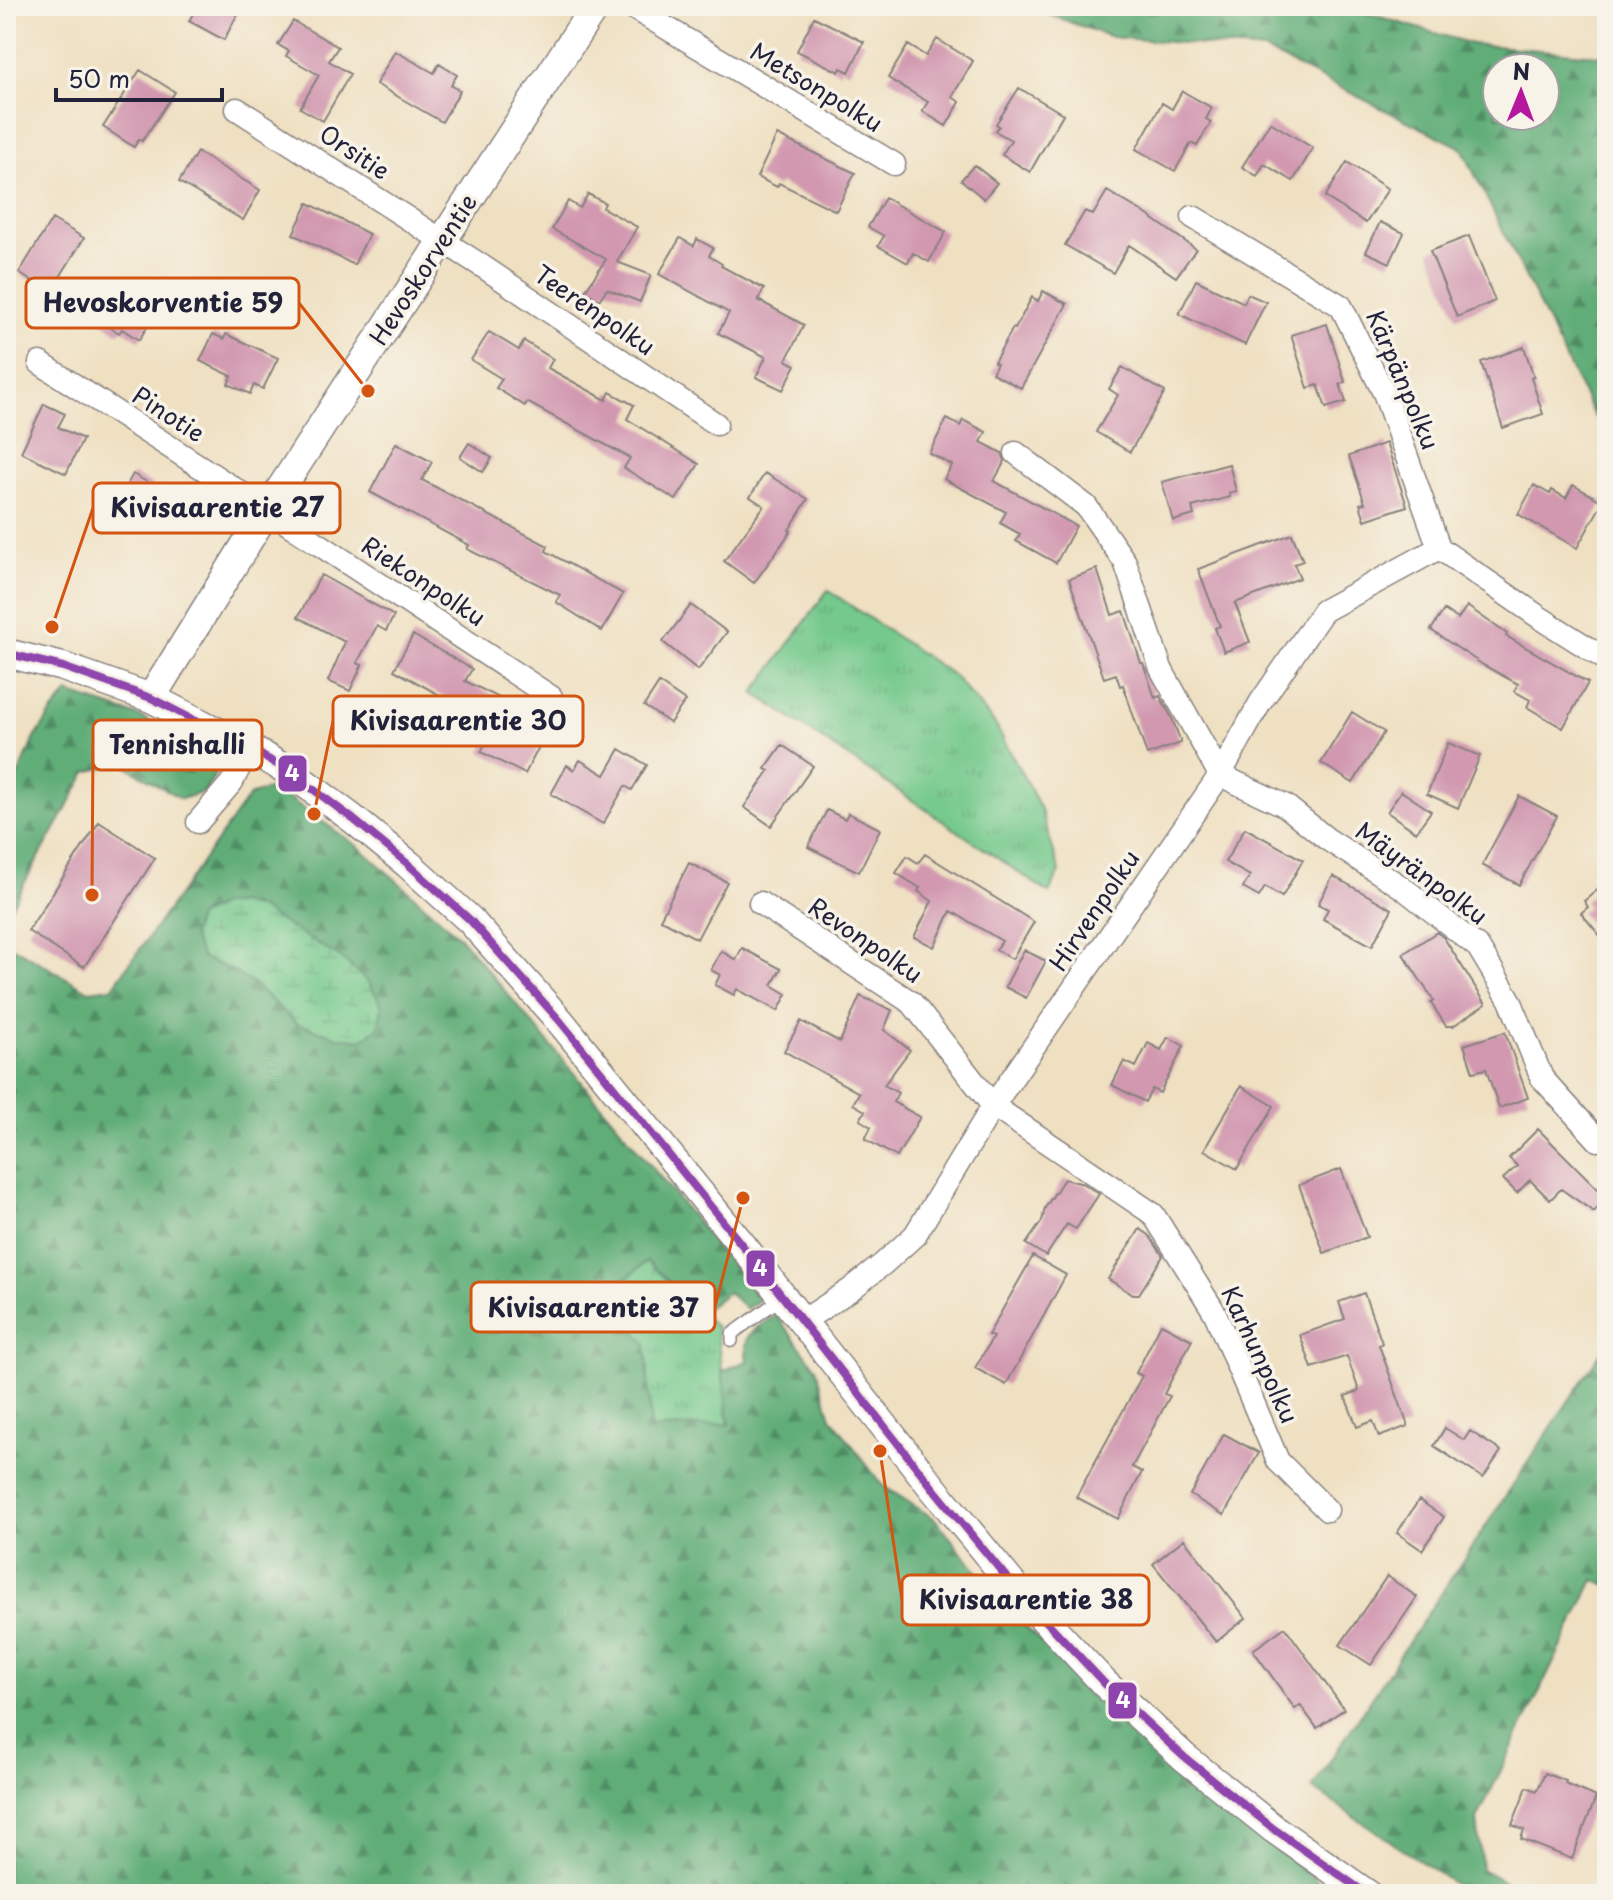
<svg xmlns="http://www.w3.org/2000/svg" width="1613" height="1900" font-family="'Playpen Sans',sans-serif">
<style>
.forest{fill:url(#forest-firs);stroke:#41685a;stroke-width:2;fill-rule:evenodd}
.wetland{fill:url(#wetland-marsh);stroke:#4c7664;stroke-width:2}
.park{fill:url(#park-tufts);stroke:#4c7664;stroke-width:2}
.building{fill:#d198b0}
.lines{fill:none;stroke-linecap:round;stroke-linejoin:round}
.service-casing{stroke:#88817e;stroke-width:14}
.minor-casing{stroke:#88817e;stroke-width:25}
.tertiary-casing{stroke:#88817e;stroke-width:31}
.service{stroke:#fff;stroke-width:11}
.minor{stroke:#fff;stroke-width:22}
.tertiary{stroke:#fff;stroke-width:28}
.bus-1-casing{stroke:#f7f3e8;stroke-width:14}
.bus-1{stroke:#8e44ad;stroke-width:8}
.labels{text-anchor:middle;stroke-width:7;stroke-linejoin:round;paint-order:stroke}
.street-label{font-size:24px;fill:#22223b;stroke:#f7f3e8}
.leader{fill:none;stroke:#d45411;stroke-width:3}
.callout-dot{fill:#d45411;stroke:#f7f3e8;stroke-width:3}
.callout{fill:#f7f3e8;stroke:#d45411;stroke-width:3}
.callout-label{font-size:26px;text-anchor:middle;font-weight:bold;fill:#22223b}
.line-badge{stroke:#f7f3e8;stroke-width:3}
.badge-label{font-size:22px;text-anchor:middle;font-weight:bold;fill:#fff}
</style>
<defs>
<pattern id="forest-firs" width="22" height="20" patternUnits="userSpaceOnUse" patternTransform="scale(2)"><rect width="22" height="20" fill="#60ad78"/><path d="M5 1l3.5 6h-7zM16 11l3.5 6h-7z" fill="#4f8c64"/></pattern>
<pattern id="wetland-marsh" width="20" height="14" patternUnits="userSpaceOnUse" patternTransform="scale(2)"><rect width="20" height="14" fill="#75c98c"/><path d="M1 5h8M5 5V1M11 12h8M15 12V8" fill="none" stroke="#65ac7a"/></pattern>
<pattern id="park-tufts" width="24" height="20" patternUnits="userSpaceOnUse" patternTransform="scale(2)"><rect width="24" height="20" fill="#75c98c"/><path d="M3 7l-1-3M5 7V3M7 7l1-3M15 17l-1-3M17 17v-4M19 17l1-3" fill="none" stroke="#65ac7a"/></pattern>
</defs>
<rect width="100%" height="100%" fill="#f7f3e8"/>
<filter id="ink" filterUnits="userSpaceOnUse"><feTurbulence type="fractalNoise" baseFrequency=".0125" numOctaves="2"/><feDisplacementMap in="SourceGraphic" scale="16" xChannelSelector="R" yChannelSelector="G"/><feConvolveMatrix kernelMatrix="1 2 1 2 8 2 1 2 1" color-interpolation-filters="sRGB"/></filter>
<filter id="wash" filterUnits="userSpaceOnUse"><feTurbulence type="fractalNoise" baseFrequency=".006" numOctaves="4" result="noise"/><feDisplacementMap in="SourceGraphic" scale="32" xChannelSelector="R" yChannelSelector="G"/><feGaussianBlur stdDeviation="1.8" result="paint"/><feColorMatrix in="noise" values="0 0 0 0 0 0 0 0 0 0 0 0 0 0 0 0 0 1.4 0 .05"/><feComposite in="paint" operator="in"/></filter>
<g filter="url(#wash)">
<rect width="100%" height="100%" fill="#efe0c2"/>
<!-- forest -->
<path class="forest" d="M1024 6H1343L1472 44 1607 56V425L1594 416 1462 148 1264 50 1112 37ZM1497 68H1545V116H1497Z
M68 693 141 717 205 754 218 769 205 792 181 799 121 763 87 772 6 916V801L35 738 52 712Z
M273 787 360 848 458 935 620 1128 740 1275 762 1298 746 1309 728 1292 701 1313 647 1261 605 1297 647 1344 723 1380 722 1371 747 1361C742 1331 754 1330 776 1315L816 1368 831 1417 882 1485 935 1519 1008 1609 1114 1716 1333 1894H6V943L89 991 112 988 249 796Z
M1607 1343V1585L1594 1580 1477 1819 1482 1869 1524 1894H1469L1312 1788Z"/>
<!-- wetland -->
<path class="wetland" d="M244 903 258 908 341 958 370 984 382 1006 378 1028 361 1040 339 1037 297 1024 256 986 229 969 202 958 192 936 198 917 221 905Z"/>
<!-- park -->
<path class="park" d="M828 590 954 676 995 724 1040 807 1060 872 1049 893 754 693Z
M647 1261 716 1327 729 1424 651 1429 646 1344 605 1297Z"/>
<g id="blocks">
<!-- building -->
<path class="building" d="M197 6H242L224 40 189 21Z
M814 17 864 42 849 72 841 68 839 72 797 51Z
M293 21 338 47 329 61 350 74 323 121 300 108 319 75 286 56 289 51 278 45Z
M937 39 973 61 952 97 960 102 946 126 922 111 928 102 888 78 908 45 926 56Z
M395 51 434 73 439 64 457 75 451 85 460 91 442 122 376 84Z
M140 70 175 92 142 141 139 139 134 147 103 127Z
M1019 88 1063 114 1030 172 1002 155 1011 140 995 131 999 126 996 124Z
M1182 91 1212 108 1206 119 1211 122 1197 146 1191 143 1175 171 1136 149 1162 103 1172 109Z
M1270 122 1313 148 1293 181 1264 164 1257 176 1242 167Z
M777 135 855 173 836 211 779 183 777 187 757 177Z
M197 152 260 190 243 220 179 182Z
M1347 162 1388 189 1366 223 1325 197Z
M974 165 997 183 984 199 961 180Z
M1107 191 1143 212 1196 249 1176 277 1129 245 1113 273 1065 245 1085 211 1093 215Z
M588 194 605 203 603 208 637 227 617 262 651 275 640 302 607 289 599 300 585 291 606 259 552 229 568 201 580 208Z
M885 198 946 232 929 262 913 253 908 263 878 246 884 236 868 227Z
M308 203 369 234 354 265 293 234Z
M52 219 84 238 50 293 19 273Z
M1380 222 1404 233 1390 263 1366 252Z
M1469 236 1495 301 1457 317 1430 251Z
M680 238 694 246 697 239 713 248 709 256 722 264 721 266 764 289 758 300 804 325 786 360 796 365 783 390 756 377 766 357 718 333 729 313 659 274Z
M104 278 117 286 118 283 158 309 139 340 122 329 119 333 91 315 96 307 89 302Z
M1196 280 1244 303 1248 294 1266 302 1245 345 1179 314Z
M1043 291 1067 304 1021 388 992 373 997 363 994 362 1013 328 1015 329 1032 297 1038 301Z
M1327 324 1345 382 1340 384 1346 402 1326 408 1318 385 1308 388 1291 335Z
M489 332 519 350 524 341 553 359 548 368 606 400 610 392 634 405 627 419 699 464 676 500 624 468 630 458 527 402 525 406 496 388 502 379 471 360Z
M213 334 224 339 226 334 278 358 263 389 254 385 250 394 228 384 232 376 200 361Z
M1524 347 1534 377 1531 378 1543 414 1503 428 1481 362Z
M1122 367 1165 392 1130 452 1096 432 1118 395 1109 389Z
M44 404 65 414 58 427 83 439 66 474 21 452Z
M947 419 960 426 963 420 986 432 981 442 1002 453 1005 461 994 481 1076 526 1056 563 1016 541 1020 534 1000 523 1006 512 944 479 952 465 929 453Z
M396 443 432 462 422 480 548 546 546 551 623 594 602 631 556 602 560 595 467 549 469 545 370 492Z
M469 443 492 458 483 472 460 457Z
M1386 443 1407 506 1365 520 1360 504 1365 503 1349 456Z
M1229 464 1236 491 1229 493 1230 497 1192 507 1194 515 1173 521 1162 482Z
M765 473 808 499 789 530 791 531 754 583 724 561 764 506 750 497Z
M133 474 168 494 155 517 120 497Z
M1534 485 1550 494 1552 490 1566 498 1573 485 1603 502 1577 548 1518 514Z
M1292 534 1303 561 1294 564 1300 578 1235 603 1250 642 1224 652 1215 628 1220 626 1198 569Z
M1097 569 1112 615 1124 611 1141 663H1143L1155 698 1160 696 1172 718 1181 743 1147 755 1123 685 1120 686 1116 674 1104 678 1069 579Z
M321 575 394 616 386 631 377 626 357 663 362 665 350 691 328 681 345 642 298 617Z
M691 605 727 632 698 670 663 642Z
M1467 606 1507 634 1506 636 1588 683 1563 728 1527 707 1530 700 1514 691 1518 684 1483 665 1431 630 1444 610 1458 619Z
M413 635 472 669 465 681 526 711 520 724 540 733 537 739 542 741 525 774 481 752 486 742 467 732 476 715 394 670Z
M659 683 685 701 670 723 644 706Z
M1352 712 1384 732 1353 783 1321 763Z
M1448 743 1480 756 1458 808 1427 794Z
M782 745 813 766 771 826 744 807 769 771 765 769Z
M620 749 647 765 632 790 625 786 603 824 551 794 567 765 574 770 580 760 605 775Z
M1401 791 1431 811 1416 832 1387 812Z
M1519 796 1557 816 1519 885 1482 865Z
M827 810 845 819 848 813 880 829 859 872 808 847Z
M99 822 155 858 84 967 28 931Z
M1245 828 1303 860 1282 897 1265 887 1259 897 1243 888 1250 876 1225 862Z
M925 854 1034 922 1012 959 996 950 1002 941 951 911 934 947 914 937 932 901 918 891 920 888 896 873 907 856 918 863Z
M689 863 727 882 697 939 660 919Z
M1333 876 1392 909 1372 946 1323 919 1328 909 1318 904Z
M1607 882V944L1581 913 1588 907 1584 901Z
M1437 932 1444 938 1486 1004 1453 1026H1446L1431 1003 1434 1001 1403 954Z
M742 948 781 969 772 985 787 994 778 1011 737 989 734 995 715 985 720 975 711 970 721 951 736 960Z
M1024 950 1046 961 1026 998 1005 987Z
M860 996 892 1010 884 1030 910 1050 884 1085 898 1093 893 1102 920 1117 897 1157 865 1139 871 1127 860 1120 865 1111 853 1104 859 1093 784 1051 801 1021 840 1042Z
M1505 1032 1528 1098 1499 1108 1486 1069 1473 1072 1464 1045Z
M1168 1037 1184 1046 1160 1093 1152 1089 1145 1102 1112 1085 1124 1061 1136 1067 1148 1043 1161 1050Z
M1241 1086 1274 1106 1237 1169 1204 1150Z
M1538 1129 1605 1196 1594 1212 1561 1189 1550 1200 1530 1180 1517 1193 1503 1179 1517 1166 1509 1158Z
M1341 1169 1367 1237 1324 1253 1299 1185Z
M1064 1179 1084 1184 1099 1194 1076 1229 1067 1224 1046 1256 1026 1244 1042 1221 1045 1208Z
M1140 1229 1149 1235 1163 1256 1139 1294H1132L1108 1279Z
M1033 1256 1066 1275 1006 1385 975 1368 993 1337 988 1335Z
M1364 1293 1382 1343 1379 1345 1408 1426 1379 1437 1373 1421 1357 1427 1345 1396 1359 1391 1347 1356 1312 1368 1300 1335 1345 1319 1339 1302Z
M1161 1324 1192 1340 1164 1394 1170 1396 1132 1467 1142 1472 1118 1519 1076 1497 1142 1376 1136 1373Z
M1445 1428 1464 1440 1470 1431 1501 1451 1483 1478 1434 1446Z
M1224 1434 1259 1453 1224 1515 1190 1495Z
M1419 1500 1444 1517 1422 1550 1397 1533Z
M1184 1539 1246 1618 1216 1642 1153 1564Z
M1387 1576 1417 1597 1371 1665 1340 1645Z
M1285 1627 1344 1709 1317 1728 1300 1705 1295 1709 1253 1650Z
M1545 1773 1566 1781 1565 1784 1596 1797 1572 1859 1521 1839 1524 1830 1512 1825 1527 1787 1537 1791Z"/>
</g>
</g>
<g filter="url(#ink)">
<use href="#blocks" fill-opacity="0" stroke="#88817e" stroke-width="2"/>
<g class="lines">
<!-- service casing -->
<g class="service-casing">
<path id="service" d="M732 1341V1334L783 1297"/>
</g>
<!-- minor casing -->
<g class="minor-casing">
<path id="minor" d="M630 6 894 164
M237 109 482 266 716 424
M1193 217 1341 306 1385 395 1439 548
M40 363 267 510 551 697
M1016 453 1086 506 1125 562 1161 669 1220 775 1286 806 1327 839 1403 888 1478 947 1510 1000 1542 1078 1598 1140
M1439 548 1539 617 1607 660
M198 822 232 782 249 748
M760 903 912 1003 993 1106 1153 1214 1215 1313 1278 1461 1327 1510
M803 1321 850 1290 883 1264 915 1235 993 1106 1220 775 1260 703 1323 611 1439 548"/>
</g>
<!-- tertiary casing -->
<g class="tertiary-casing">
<path id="tertiary" d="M6 653 63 667 151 698 249 748 290 772 353 819 408 864 470 920 560 1021 742 1245 933 1488 1016 1589 1105 1684 1184 1757 1274 1829 1367 1894
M151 698 267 510 595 6"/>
</g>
<!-- service -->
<use href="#service" class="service"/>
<!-- minor -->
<use href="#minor" class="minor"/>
<!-- tertiary -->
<use href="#tertiary" class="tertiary"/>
<!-- bus-1 casing -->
<g class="bus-1-casing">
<path id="bus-1" d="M6 653 63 667 151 698 249 748 290 772 353 819 408 864 470 920 560 1021 742 1245 933 1488 1016 1589 1105 1684 1184 1757 1274 1829 1367 1894"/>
</g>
<!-- bus-1 -->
<use href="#bus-1" class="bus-1"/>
</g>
</g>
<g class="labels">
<!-- street labels -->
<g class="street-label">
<text transform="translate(816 88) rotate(31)" y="8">Metsonpolku</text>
<text transform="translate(354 153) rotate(33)" y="8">Orsitie</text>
<text transform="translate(424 270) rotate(-57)" y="8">Hevoskorventie</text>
<text transform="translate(594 311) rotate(34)" y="8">Teerenpolku</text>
<text transform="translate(1402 380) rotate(67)" y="8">Kärpänpolku</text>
<text transform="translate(168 415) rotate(33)" y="8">Pinotie</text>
<text transform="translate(423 582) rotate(33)" y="8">Riekonpolku</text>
<text transform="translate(1421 874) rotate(36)" y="8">Mäyränpolku</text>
<text transform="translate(1095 911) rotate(-56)" y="8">Hirvenpolku</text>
<text transform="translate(865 941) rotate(34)" y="8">Revonpolku</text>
<text transform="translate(1259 1355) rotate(65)" y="8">Karhunpolku</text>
</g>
</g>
<!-- callouts -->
<path class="leader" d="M368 391L299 303M52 627L93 508M314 814L333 721M92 895L93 745M743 1198L715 1307M880 1451L902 1600"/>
<g class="callout-dot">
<circle cx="368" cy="391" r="8"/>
<circle cx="52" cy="627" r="8"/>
<circle cx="314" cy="814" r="8"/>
<circle cx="92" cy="895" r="8"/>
<circle cx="743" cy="1198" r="8"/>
<circle cx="880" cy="1451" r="8"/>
</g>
<g class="callout">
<rect x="26" y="278" width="273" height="50" rx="8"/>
<rect x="93" y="483" width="247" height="50" rx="8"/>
<rect x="333" y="696" width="250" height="50" rx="8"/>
<rect x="93" y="720" width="169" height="50" rx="8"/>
<rect x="471" y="1282" width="244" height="50" rx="8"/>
<rect x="902" y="1575" width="247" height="50" rx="8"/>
</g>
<g class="callout-label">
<text x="163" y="312">Hevoskorventie 59</text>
<text x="217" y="517">Kivisaarentie 27</text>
<text x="458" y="730">Kivisaarentie 30</text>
<text x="177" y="754">Tennishalli</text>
<text x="593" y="1317">Kivisaarentie 37</text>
<text x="1026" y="1609">Kivisaarentie 38</text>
</g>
<g class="line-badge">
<rect x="277" y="754" width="31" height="39" rx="8" fill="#8e44ad"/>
<rect x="745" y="1249" width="31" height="39" rx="8" fill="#8e44ad"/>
<rect x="1107" y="1681" width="31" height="39" rx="8" fill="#8e44ad"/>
</g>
<g class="badge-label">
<text x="292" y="781">4</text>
<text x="760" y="1276">4</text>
<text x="1123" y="1708">4</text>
</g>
<!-- margin -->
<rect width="1613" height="1900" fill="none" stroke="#f7f3e8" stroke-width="32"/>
<!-- north arrow -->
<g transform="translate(1521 92) rotate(1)"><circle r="38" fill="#f7f3e8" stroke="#a29fa3" stroke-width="2"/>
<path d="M0-6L14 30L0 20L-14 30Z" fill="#b5179e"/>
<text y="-12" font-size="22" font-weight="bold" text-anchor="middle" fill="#22223b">N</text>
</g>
<!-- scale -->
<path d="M56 88v12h166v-12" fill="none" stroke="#22223b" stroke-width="4"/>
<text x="68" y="88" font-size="24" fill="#22223b" stroke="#f7f3e8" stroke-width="6" paint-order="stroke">50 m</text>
</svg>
